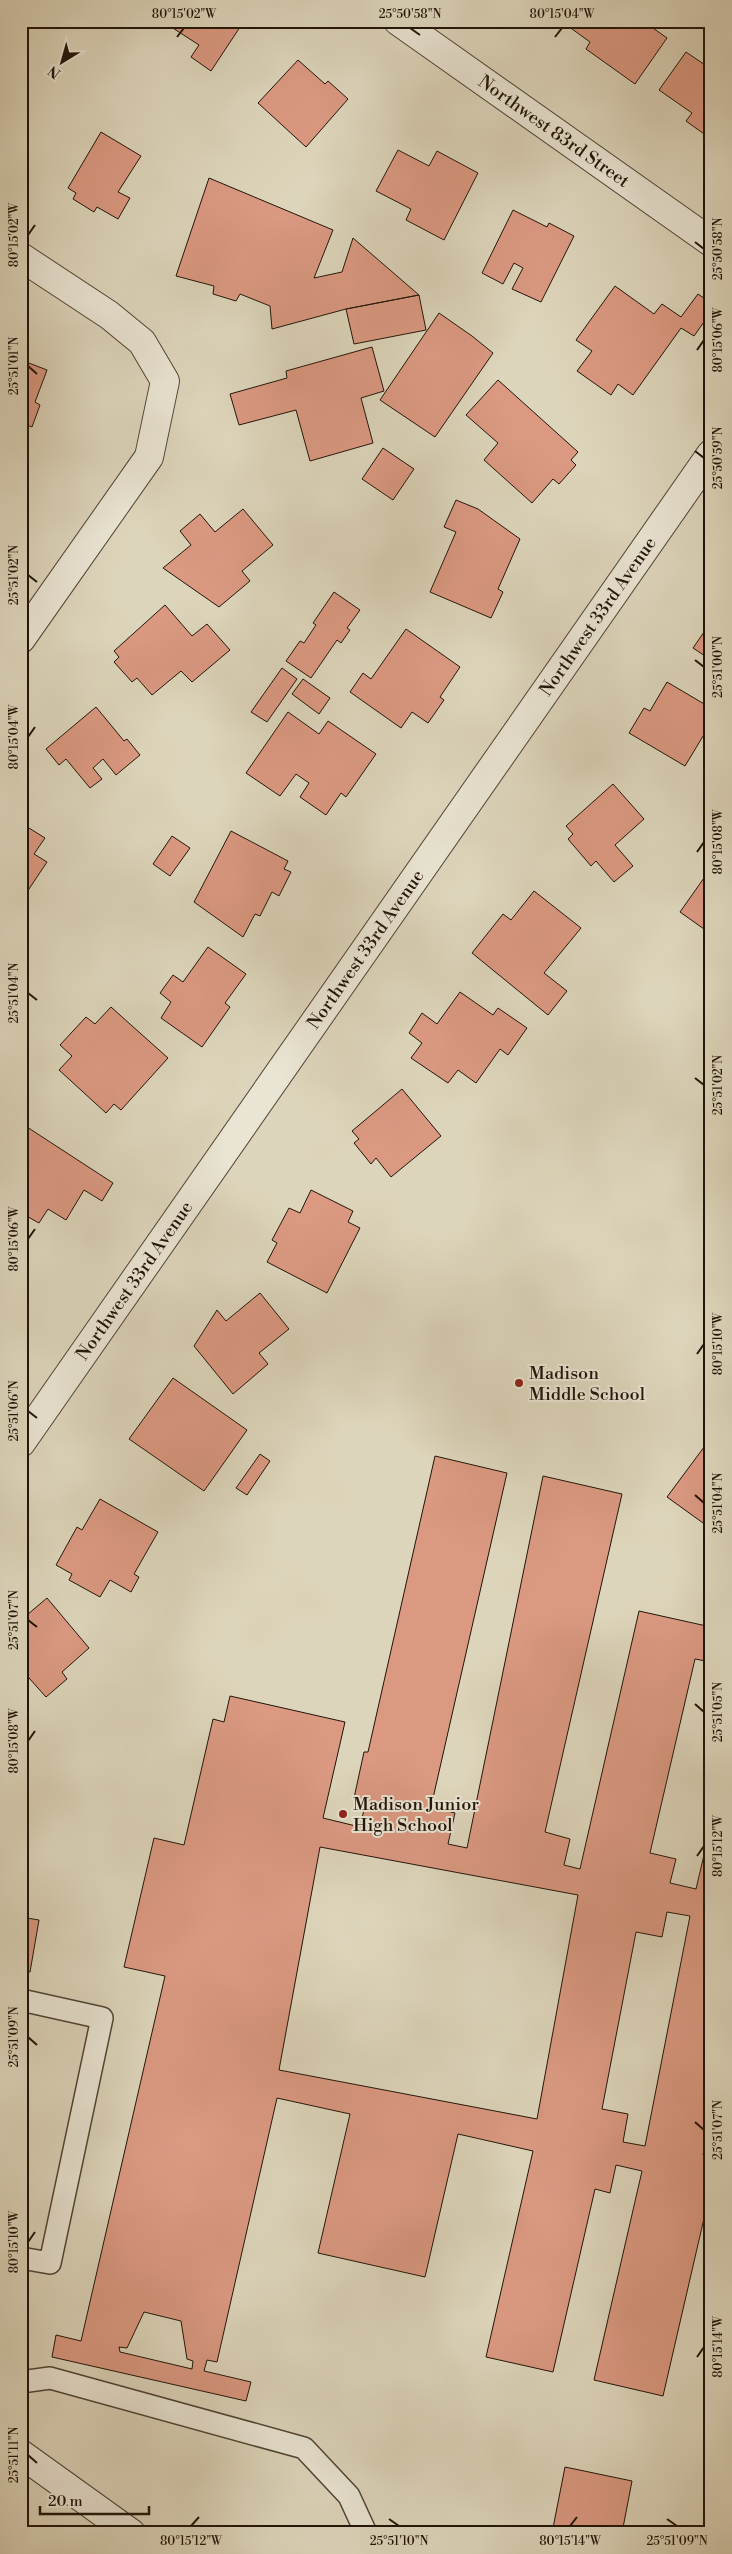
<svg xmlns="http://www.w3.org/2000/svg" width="732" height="2554" font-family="'Libre Bodoni',serif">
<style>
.building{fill:#db9982;stroke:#211409;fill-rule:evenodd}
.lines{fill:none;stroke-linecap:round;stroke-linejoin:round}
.service-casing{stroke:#504436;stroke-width:24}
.minor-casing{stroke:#504436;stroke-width:30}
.tertiary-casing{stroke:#504436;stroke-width:30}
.service{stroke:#e9e4d3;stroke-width:21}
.minor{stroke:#e9e4d3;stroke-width:28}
.tertiary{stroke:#e9e4d3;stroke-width:28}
.ticks{fill:none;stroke:#211409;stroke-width:2}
.poi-dot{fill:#8f2418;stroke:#e9e4d3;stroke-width:2}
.labels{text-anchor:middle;stroke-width:4;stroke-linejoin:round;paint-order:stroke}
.street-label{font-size:18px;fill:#211409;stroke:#e9e4d3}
.poi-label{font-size:18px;fill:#211409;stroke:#e9e4d3;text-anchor:start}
.neatline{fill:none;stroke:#211409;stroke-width:2}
.ticks-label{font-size:12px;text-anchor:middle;fill:#211409}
</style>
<rect width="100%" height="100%" fill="#ddd5bb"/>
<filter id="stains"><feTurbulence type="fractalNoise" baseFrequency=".004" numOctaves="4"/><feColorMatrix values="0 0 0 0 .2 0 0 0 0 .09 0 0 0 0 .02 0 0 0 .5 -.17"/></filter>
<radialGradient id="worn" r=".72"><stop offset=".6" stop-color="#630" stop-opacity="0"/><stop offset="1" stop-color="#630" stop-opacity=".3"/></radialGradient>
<!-- building -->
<path class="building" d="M166 21H244L211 71 191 57 199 45 165 23Z
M561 21H643L667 38 635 84 586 49 590 42Z
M686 52 711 69V139L686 121 692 113 659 90Z
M298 60 325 84 328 81 348 99 306 147 258 103Z
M101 132 141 156 118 192 130 198 118 219 97 207 94 212 73 199 76 193 68 188Z
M398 150 429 166 437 151 478 173 444 240 406 220 411 209 376 191Z
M209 178 333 230 314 278 342 272 353 238 419 295 346 309 272 329 270 306 240 294 236 301 213 294 214 286 176 276Z
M513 210 547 227 549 223 574 236 541 302 512 289 523 268 514 263 503 284 482 273Z
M615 286 654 314 662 304 681 317 698 294 711 303V312L694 336 681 328 633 395 618 384 611 395 577 371 592 351 576 340Z
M419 295 426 330 354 344 346 309Z
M439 313 472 336 493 353 435 437 380 400Z
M372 347 384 391 361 398 373 443 310 461 296 410 239 425 230 394 287 378 286 371Z
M21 360 47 370 35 402 40 405 32 427 27 425 21 441Z
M498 380 578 452 571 460 576 465 559 484 553 479 532 503 484 460 498 443 466 415Z
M383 448 414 469 393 500 362 479Z
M456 500 478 509 520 539 498 589 503 592 491 618 430 592 456 532 444 527Z
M243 509 273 545 242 571 250 581 219 607 163 568 191 545 180 531 200 514 215 532Z
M334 592 360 610 347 628 350 630 341 643 337 640 311 678 286 661 300 641 304 643 316 625 313 623Z
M165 605 192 636 207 624 230 650 192 682 181 671 152 695 137 678 132 682 114 662 119 657 114 651Z
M711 608V660L693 648 711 622 704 617Z
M406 629 460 667 440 697 444 700 428 723 412 712 401 728 350 692 363 673 371 679Z
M282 668 297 679 267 722 251 712Z
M303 679 330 698 319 714 292 694Z
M667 682 711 708V723L685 766 629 733 644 708 650 711Z
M96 707 124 741 127 739 140 755 116 775 103 759 93 768 102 779 90 788 66 759 59 765 46 749Z
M288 712 319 734 328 721 376 754 346 797 341 793 326 815 300 797 309 783 296 774 280 796 246 773Z
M613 784 644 819 615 845 633 866 614 882 596 861 591 866 568 839 573 834 566 826Z
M21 823 45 838 34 854 47 862 21 901Z
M231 831 288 861 284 869 291 872 279 896 272 892 260 916 255 914 243 937 194 902Z
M172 836 190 848 170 876 153 864Z
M711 868V934L680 912Z
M534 891 581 928 544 973 567 991 548 1015 472 953 503 914 511 920Z
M208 947 246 974 225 1003 230 1007 202 1047 161 1018 171 1002 160 993 173 975 183 982Z
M460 992 493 1015 498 1008 527 1028 508 1055 500 1049 476 1083 458 1070 448 1083 411 1058 422 1043 409 1033 422 1013 437 1024Z
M111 1007 168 1058 121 1110 114 1104 106 1113 59 1070 72 1056 60 1045 86 1017 95 1024Z
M402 1089 441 1136 391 1177 376 1158 371 1164 354 1143 359 1139 352 1131Z
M27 1127 113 1183 102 1201 84 1190 66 1220 48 1209 39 1223 21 1213V1136Z
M311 1190 353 1211 348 1222 360 1228 327 1293 267 1262 277 1243 272 1240 289 1208 300 1213Z
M260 1293 289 1329 259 1353 268 1364 233 1394 194 1346 217 1310 226 1321Z
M173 1378 247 1430 204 1491 129 1439Z
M710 1439 711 1527 710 1528 667 1497Z
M260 1454 270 1461 247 1495 236 1488Z
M435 1456 507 1473 431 1807 455 1813 448 1844 467 1848 543 1476 622 1494 545 1832 570 1839 564 1865 580 1869 639 1611 711 1627V1662L695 1659 650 1853 676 1859 670 1883 696 1889 711 1825V2121L703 2155 711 2157V2215L705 2214 663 2396 594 2380 642 2171 616 2165 610 2193 595 2189 553 2372 486 2357 533 2151 458 2134 425 2277 318 2253 350 2114 277 2098 217 2362 207 2360 204 2371 251 2382 246 2401 52 2357 56 2335 81 2341 165 1976 124 1967 154 1838 184 1845 213 1719 224 1722 230 1696 345 1722 323 1818 360 1827 366 1801 354 1798 364 1752H368ZM320 1847 578 1895 537 2119 279 2070ZM667 1912 690 1916 645 2146 623 2142 628 2114 602 2109 636 1932 662 1937ZM144 2312 181 2321 187 2359 193 2361 192 2369 120 2352 119 2347 127 2348Z
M100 1499 158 1532 134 1574 139 1577 131 1592 110 1580 100 1597 69 1580 72 1574 56 1565 77 1527 82 1530Z
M47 1598 89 1648 62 1672 67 1679 46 1697 21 1669V1620Z
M21 1917 39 1920 30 1972 21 1971Z
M565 2467 632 2481 622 2533H552Z"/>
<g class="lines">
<!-- service casing -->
<g class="service-casing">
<path id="service" d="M21 2000 102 2018 50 2263 21 2258
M21 2382 50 2378 304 2448 349 2496 366 2533"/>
</g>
<!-- minor casing -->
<g class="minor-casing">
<g id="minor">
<path id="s1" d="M398 21 711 242"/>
<path d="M21 257 109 315 142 342 165 381 149 457 21 639"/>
<path id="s2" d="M21 1443 711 454"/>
</g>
</g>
<!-- tertiary casing -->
<g class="tertiary-casing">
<path id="tertiary" d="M21 2454 131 2533"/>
</g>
<!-- service -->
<use href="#service" class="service"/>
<!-- minor -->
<use href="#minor" class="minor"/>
<!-- tertiary -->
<use href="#tertiary" class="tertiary"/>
</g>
<!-- ticks -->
<path class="ticks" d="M410 28 420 35M177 37 184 28M555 37 562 28M28 235 35 225M695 242 704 249M697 350 704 340M28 366 37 374M695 451 704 458M28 575 37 582M695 660 704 667M28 737 35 727M697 852 704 842M28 993 37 1000M695 1078 704 1085M28 1239 35 1229M697 1354 704 1344M28 1411 37 1418M695 1495 704 1503M28 1620 37 1627M695 1704 704 1712M28 1741 35 1731M697 1856 704 1846M28 2037 37 2045M695 2122 704 2130M28 2242 35 2232M697 2357 704 2347M28 2455 37 2463M389 2519 399 2526M667 2519 677 2526M191 2526 199 2517M570 2526 577 2517"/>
<!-- markers -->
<g class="poi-dot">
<circle cx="519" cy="1383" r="5"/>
<circle cx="343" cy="1814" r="5"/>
</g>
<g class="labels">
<!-- street labels -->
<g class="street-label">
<text dy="6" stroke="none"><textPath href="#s1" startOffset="191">Northwest 83rd Street</textPath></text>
<text dy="6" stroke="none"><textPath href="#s2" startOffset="1008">Northwest 33rd Avenue</textPath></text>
<text dy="6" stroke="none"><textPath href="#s2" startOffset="602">Northwest 33rd Avenue</textPath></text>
<text dy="6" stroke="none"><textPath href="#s2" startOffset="198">Northwest 33rd Avenue</textPath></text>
</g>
<!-- poi labels -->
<g class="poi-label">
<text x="529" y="1379">Madison<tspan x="529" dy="21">Middle School</tspan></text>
<text x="353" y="1810">Madison Junior<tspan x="353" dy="21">High School</tspan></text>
</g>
</g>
<!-- margin -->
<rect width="732" height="2554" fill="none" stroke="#ddd5bb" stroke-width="55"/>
<!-- north arrow -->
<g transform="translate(62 62) rotate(217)" stroke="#e9e4d3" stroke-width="4" paint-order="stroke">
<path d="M0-4L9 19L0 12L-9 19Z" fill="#211409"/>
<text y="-8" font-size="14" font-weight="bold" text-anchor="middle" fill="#211409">N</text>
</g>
<!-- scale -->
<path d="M40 2506v8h109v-8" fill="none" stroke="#211409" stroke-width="2.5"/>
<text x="48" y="2506" font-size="15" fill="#211409" stroke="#e9e4d3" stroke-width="4" paint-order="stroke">20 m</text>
<rect x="28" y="28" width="676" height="2498" class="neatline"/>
<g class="ticks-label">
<text x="184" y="18">80°15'02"W</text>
<text x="410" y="18">25°50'58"N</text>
<text x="562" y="18">80°15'04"W</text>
<text transform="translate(14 235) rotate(-90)" y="4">80°15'02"W</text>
<text transform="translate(718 249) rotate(-90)" y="4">25°50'58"N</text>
<text transform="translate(718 340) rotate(-90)" y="4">80°15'06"W</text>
<text transform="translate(14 366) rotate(-90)" y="4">25°51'01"N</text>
<text transform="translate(718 458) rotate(-90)" y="4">25°50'59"N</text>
<text transform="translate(14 575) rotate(-90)" y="4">25°51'02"N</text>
<text transform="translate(718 667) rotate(-90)" y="4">25°51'00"N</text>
<text transform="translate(14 737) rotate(-90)" y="4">80°15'04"W</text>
<text transform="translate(718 842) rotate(-90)" y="4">80°15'08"W</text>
<text transform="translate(14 993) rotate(-90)" y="4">25°51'04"N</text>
<text transform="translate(718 1085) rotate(-90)" y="4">25°51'02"N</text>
<text transform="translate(14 1239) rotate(-90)" y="4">80°15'06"W</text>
<text transform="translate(718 1344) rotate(-90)" y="4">80°15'10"W</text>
<text transform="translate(14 1411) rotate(-90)" y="4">25°51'06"N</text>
<text transform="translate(718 1503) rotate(-90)" y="4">25°51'04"N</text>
<text transform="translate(14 1620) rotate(-90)" y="4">25°51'07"N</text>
<text transform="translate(718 1712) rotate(-90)" y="4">25°51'05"N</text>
<text transform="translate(14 1741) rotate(-90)" y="4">80°15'08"W</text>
<text transform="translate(718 1846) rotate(-90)" y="4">80°15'12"W</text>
<text transform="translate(14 2037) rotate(-90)" y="4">25°51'09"N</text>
<text transform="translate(718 2130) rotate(-90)" y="4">25°51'07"N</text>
<text transform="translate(14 2242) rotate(-90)" y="4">80°15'10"W</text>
<text transform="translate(718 2347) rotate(-90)" y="4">80°15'14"W</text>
<text transform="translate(14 2455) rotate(-90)" y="4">25°51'11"N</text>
<text x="191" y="2545">80°15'12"W</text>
<text x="399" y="2545">25°51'10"N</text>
<text x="570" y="2545">80°15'14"W</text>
<text x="677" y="2545">25°51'09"N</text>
</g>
<rect width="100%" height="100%" filter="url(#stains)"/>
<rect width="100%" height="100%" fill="url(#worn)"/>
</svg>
